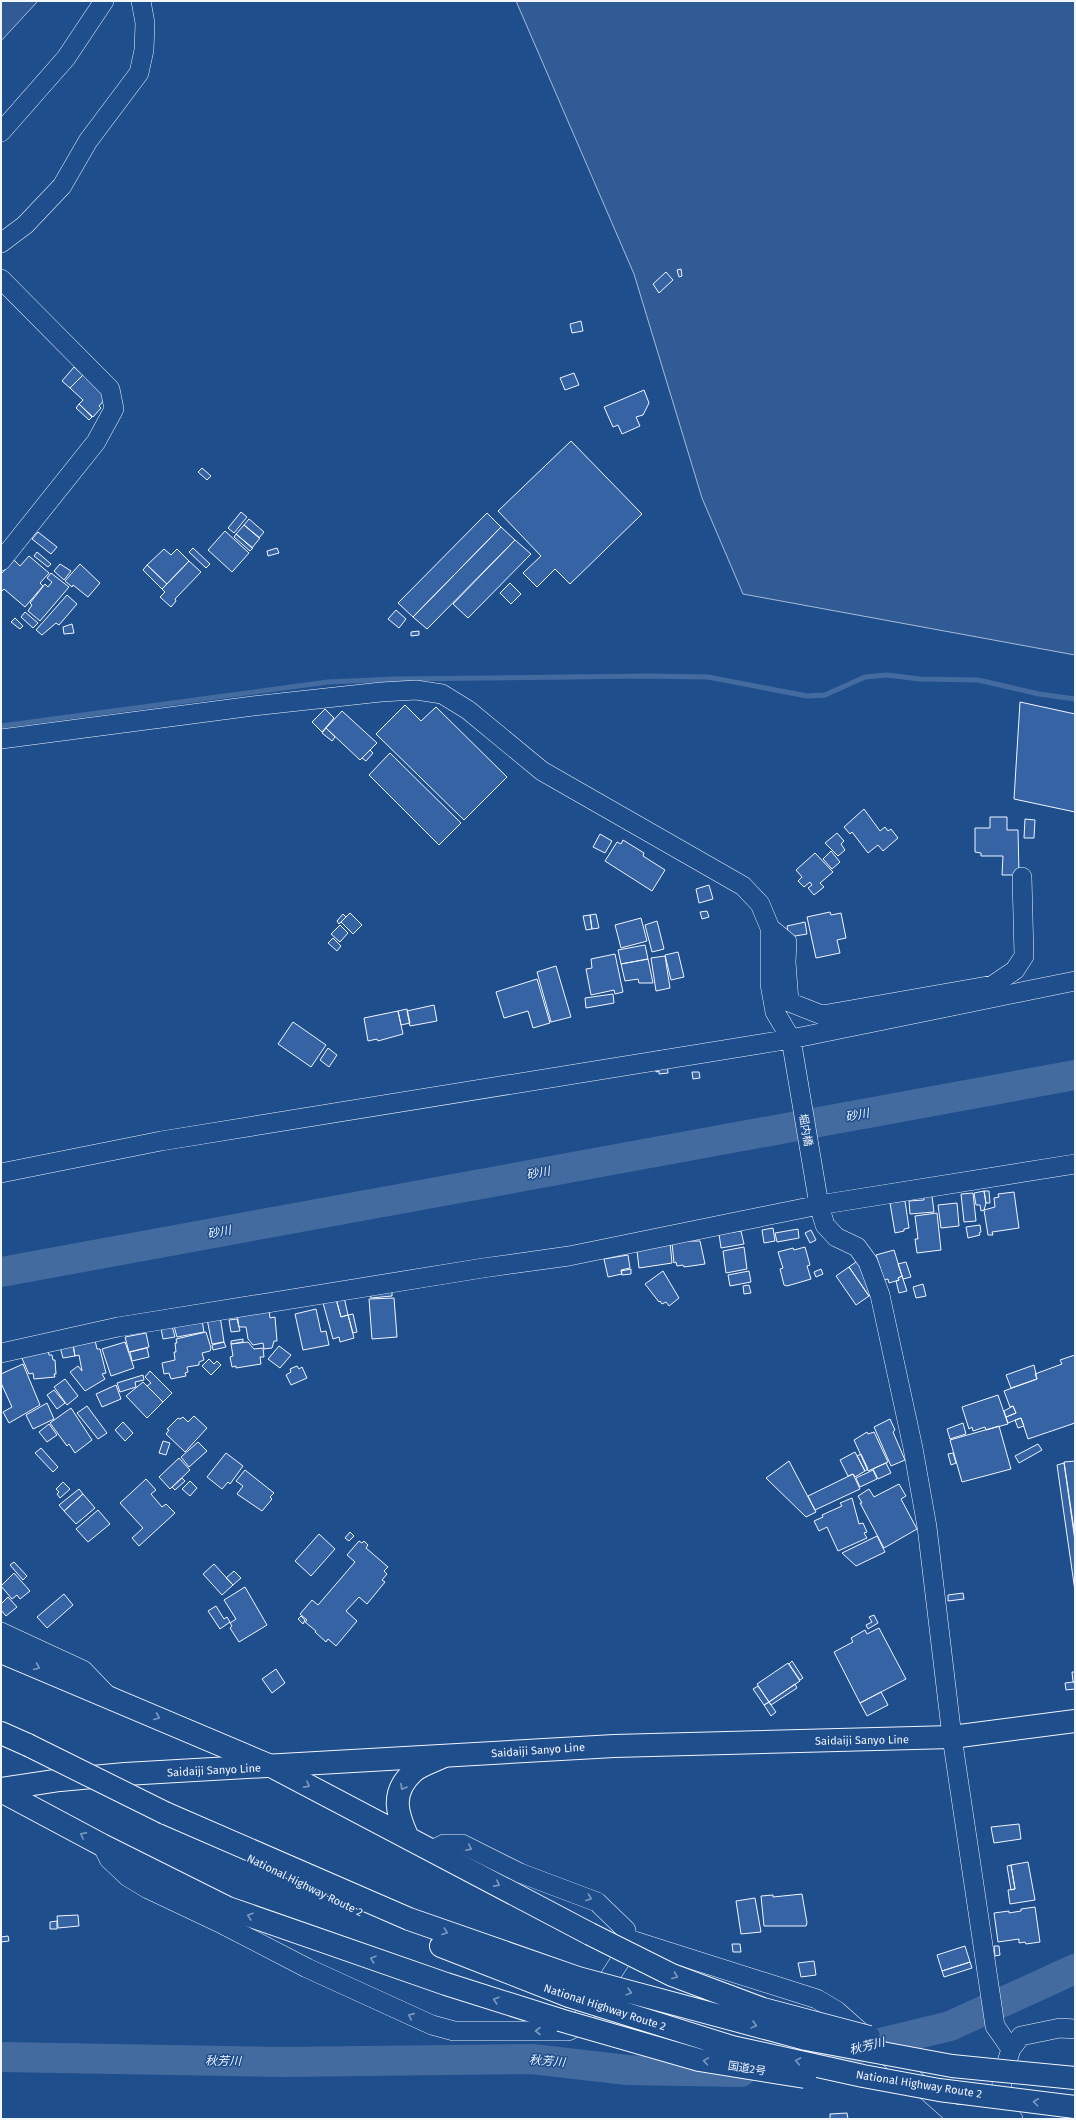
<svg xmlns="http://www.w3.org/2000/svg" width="1076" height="2120" font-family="'Fira Sans','Noto Sans JP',sans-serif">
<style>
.built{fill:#305b95;stroke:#a8bbd7}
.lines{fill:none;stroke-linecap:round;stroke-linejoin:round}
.stream{stroke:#446ba0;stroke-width:5}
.river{stroke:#446ba0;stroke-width:30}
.building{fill:#3563a3;stroke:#f2f6ff}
.minor-casing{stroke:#f2f6ff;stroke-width:20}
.major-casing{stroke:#f2f6ff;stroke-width:24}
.highway-casing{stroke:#f2f6ff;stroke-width:24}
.minor{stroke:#1f4e8c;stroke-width:19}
.major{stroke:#1f4e8c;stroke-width:22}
.highway{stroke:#1f4e8c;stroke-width:22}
.highway-bridge-casing{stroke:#f2f6ff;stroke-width:24;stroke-linecap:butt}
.highway-bridge{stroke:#1f4e8c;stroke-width:22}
.oneway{stroke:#7e9ac0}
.labels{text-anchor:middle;stroke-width:3;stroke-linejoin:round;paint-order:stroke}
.street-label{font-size:11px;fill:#f2f6ff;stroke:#1f4e8c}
.water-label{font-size:12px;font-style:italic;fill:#f2f6ff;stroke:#1f4e8c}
</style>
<rect width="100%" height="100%" fill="#1f4e8c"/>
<!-- built -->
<path class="built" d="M1 1H38L1 41Z
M516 1H1075V655L743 594 702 498 634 274Z"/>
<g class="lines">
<!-- stream -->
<path class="stream" d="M1 726 328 682 396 679 648 676 708 677 807 696 825 695 865 677 887 675 920 679 978 680 1039 694 1075 699"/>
<!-- river -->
<path class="river" d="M1 1272 1075 1075
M1 2057 282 2062 532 2059 627 2070 741 2072
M786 2066 950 2026 1075 1969"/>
</g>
<!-- building -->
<path class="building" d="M681 269 682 276 679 277 677 270Z
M666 272 673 280 659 293 653 284Z
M581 321 583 331 572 333 570 324Z
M74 367 83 375 70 388 62 381Z
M574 373 579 385 565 390 560 378Z
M83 375 107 397 99 406 101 408 93 417 79 404 83 400 70 388Z
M644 390 649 403 643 415 636 417 640 426 622 434 618 425 613 427 604 407Z
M79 404 92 417 89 420 76 408Z
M571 441 642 514 570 584 555 569 537 587 523 573 541 556 498 511Z
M202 468 211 476 207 480 198 472Z
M241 512 247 517 234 533 228 528Z
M487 513 501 527 413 617 398 603Z
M249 519 264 532 259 538 244 525Z
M244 525 260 538 252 548 236 534Z
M501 527 515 540 427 629 413 617Z
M225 531 249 553 232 572 208 550Z
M38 532 57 547 51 554 32 539Z
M236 534 253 548 250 551 234 537Z
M515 540 531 554 468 618 453 604Z
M193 548 210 564 206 568 189 552Z
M277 548 279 553 268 556 267 551Z
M164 549 171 555 177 549 189 561 167 584 147 565Z
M37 552 51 564 48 567 34 556Z
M29 556 49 573 40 583 43 586 25 607 4 589 1 592V574L14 560 20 566Z
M189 561 201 572 175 599 176 601 171 607 160 597 165 592 162 589Z
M60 564 71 571 64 580 54 571Z
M80 564 100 583 88 597 73 585 72 587 65 581Z
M147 565 167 584 162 589 143 570Z
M51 573 69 587 40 621 28 611 32 605 30 603 45 584 48 587 52 582 47 578Z
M510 583 521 594 511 604 500 593Z
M67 595 77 604 59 625 56 623 42 635 36 630Z
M396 610 406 619 399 628 388 619Z
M25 612 38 623 33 628 21 617Z
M15 618 23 626 20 629 11 622Z
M72 624 74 633 64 634 63 627Z
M419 631V635L411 636V632Z
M1020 702 1075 714V812L1014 799Z
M405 705 421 721 436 707 507 777 464 820 376 734Z
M325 709 334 718 322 732 312 722Z
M342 711 377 743 360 760 326 728Z
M326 728 335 737 332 741 322 733Z
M370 750 373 753 366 761 362 758Z
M390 753 461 823 439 845 369 775Z
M864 809 880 831 885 827 888 831 891 829 898 838 883 851 878 845 868 853 852 832 850 834 844 827Z
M990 817H1007V830H1018L1019 875H1002L1003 856H981V853L975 852V828H990Z
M1025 819 1035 820 1034 838H1024Z
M837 833 844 841 841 844 845 850 838 856 825 843Z
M600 834 612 841 605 853 593 847Z
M623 840 644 853 643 856 665 870 652 891 605 861 617 842 621 844Z
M831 851 840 862 832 869 823 859Z
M815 853 833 872 820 883 824 887 814 895 808 888 812 885 810 882 804 887 798 881 802 877 796 870Z
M709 885 713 899 699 903 696 889Z
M707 911 709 917 702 919 700 912Z
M830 912 831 915 841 913 846 938 837 940 840 953 816 958 807 917Z
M350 913 362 925 353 934 341 922Z
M343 914 346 917 339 924 337 921Z
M596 914 599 928 592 929 590 915Z
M590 915 592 929 586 930 583 916Z
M641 918 647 941 621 948 615 925Z
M657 921 664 949 652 952 645 925Z
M805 922 807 934 789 937 787 926Z
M340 925 348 933 340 942 331 934Z
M333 938 341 946 337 951 328 943Z
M645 945 648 959 621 964 618 950Z
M678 952 684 977 671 980 665 955Z
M615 954 623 992 615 994 614 990 591 995 586 969 592 968 591 959Z
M665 956 670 988 656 991 651 958Z
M648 959 653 983H639L638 979 625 981 621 964Z
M556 966 571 1017 551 1022 537 972Z
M537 979 550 1023 533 1028 528 1011 504 1018 496 992Z
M613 994 614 1003 586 1008 585 998Z
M434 1005 437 1021 410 1026 407 1011Z
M407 1009 410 1023 401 1025 398 1011Z
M398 1011 403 1034 378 1041 377 1039 368 1041 364 1018Z
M293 1022 326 1045 311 1067 278 1044Z
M328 1048 337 1055 329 1067 320 1060Z
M667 1050 666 1054 668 1073 659 1074V1071L656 1072 653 1052Z
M692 1072H699L700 1078 693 1079Z
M984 1191H989L990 1203H986Z
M984 1191 986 1203 984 1210 981 1211 980 1205H976L974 1193Z
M1014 1192 1019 1228 992 1232 993 1235H988L984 1210 995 1207 994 1198 999 1197 998 1194Z
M973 1193 976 1221 964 1222 961 1194Z
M924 1196H932L934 1212 910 1214 909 1201 924 1200Z
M905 1201 909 1228 904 1229V1231L895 1233 890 1203Z
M957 1203 959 1226 941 1228 938 1205Z
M937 1213 941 1250 917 1253 915 1239H918L915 1216Z
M980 1225 981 1232 979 1233 980 1235 968 1238 966 1227Z
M773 1228 775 1241 764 1243 762 1230Z
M798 1229 799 1238 777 1242 775 1233Z
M811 1230 816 1240 810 1243 805 1233Z
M741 1231 744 1244 721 1248 719 1234Z
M685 1241H700L705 1264 684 1267 683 1265 677 1266 676 1262 674 1263 672 1243Z
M670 1242 672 1263 639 1268 637 1251Z
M744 1247 747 1269 726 1273 723 1251Z
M805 1247 810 1265 807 1266 811 1279 787 1286 784 1285 780 1269 783 1268 778 1252 793 1248 794 1250Z
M894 1250 902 1276 898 1278 899 1280 889 1283 888 1279 884 1280 876 1255Z
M628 1255 630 1268 621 1270 622 1274 608 1277 604 1259Z
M860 1259 872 1294 869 1296 849 1267Z
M906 1262 911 1277 903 1279 898 1264Z
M849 1267 869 1296 856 1305 836 1276Z
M631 1269V1274L622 1275 621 1271Z
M821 1269 823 1274 816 1277 814 1272Z
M663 1271 679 1298 669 1306 666 1302 662 1304 660 1301 659 1302 645 1284Z
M749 1271 751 1282 730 1286 728 1275Z
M902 1276 907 1291 899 1293 896 1281 899 1280 898 1278Z
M923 1284 926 1296 916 1298 913 1287Z
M749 1285 751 1293 744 1294 743 1286Z
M392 1289V1296L371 1298 370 1293Z
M344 1297 348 1315 341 1317 336 1299Z
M394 1298 397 1337 372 1339 369 1299Z
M336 1299 341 1317 348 1315 354 1338 340 1342 339 1337 333 1339 323 1303Z
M269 1309 270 1318 275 1317 277 1341H274L272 1348 264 1349 263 1343 253 1345 248 1339 246 1327H239L237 1314Z
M316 1309 321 1332 326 1331 329 1345 303 1350 295 1314Z
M353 1314 357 1332 353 1333 348 1315Z
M220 1316 224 1342 212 1344 207 1319Z
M237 1319 240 1331 231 1332 229 1320Z
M202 1320 204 1332 177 1337 174 1326Z
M172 1326 175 1337 163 1339 161 1328Z
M206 1332 211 1348 210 1351 202 1353 204 1360 199 1362V1365L187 1367 188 1372 185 1373 186 1376 171 1379 169 1373 164 1374 162 1363 175 1360 174 1352H176L175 1343H177L176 1339Z
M146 1333 149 1347 129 1352 125 1337Z
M243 1339V1342L231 1344V1341Z
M95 1340 97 1349H100L106 1373 102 1374 105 1379 85 1391 70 1372 78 1366 82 1371 79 1355 75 1356 73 1345Z
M125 1342 134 1368 111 1376 102 1349Z
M224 1342 226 1347 213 1350 212 1345Z
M248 1342 254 1349 263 1348 264 1357H260L261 1364 236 1368V1366L232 1367 230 1357 233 1356 231 1344Z
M73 1345 75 1356 63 1358 60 1347Z
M279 1346 291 1355 280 1368 268 1359Z
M147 1348 149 1357 132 1361 130 1352Z
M48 1350 49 1355H52L53 1360H55L56 1374H54L55 1377 34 1379 33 1373 29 1374 20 1354Z
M1075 1355V1423L1028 1439 1021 1418 1008 1423 1006 1417 1016 1413 1013 1406 1010 1407 1004 1391 1037 1379 1035 1374 1062 1364 1060 1360Z
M209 1359 214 1364 217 1361 221 1365 211 1375 202 1366Z
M23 1364 40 1405 9 1423 3 1412 12 1407 1 1383V1374Z
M1034 1365 1037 1379 1011 1388 1006 1375Z
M297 1366 299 1369 302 1367 307 1378 291 1385 286 1375 291 1372 290 1369Z
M150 1371 172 1393 163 1402 147 1386 151 1383 145 1377Z
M143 1375 144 1380 135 1382 136 1387 120 1392 117 1383Z
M65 1379 78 1396 67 1405 54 1387Z
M143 1382 163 1402 147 1418 126 1396Z
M116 1385 121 1399 102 1407 96 1394Z
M54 1390 65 1403 57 1409 47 1395Z
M998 1395 1008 1424 986 1430 985 1427 973 1431 972 1427 969 1429 962 1407Z
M47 1403 54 1419 33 1429 26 1415Z
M87 1406 107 1433 98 1439 77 1413Z
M1013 1406 1016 1413 1006 1417 1004 1411Z
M71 1408 92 1440 75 1453 69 1444 67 1446 50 1423Z
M194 1416 207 1428 185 1452 166 1434 169 1430 167 1429 178 1418 180 1419 183 1417 188 1422Z
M1021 1418 1024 1426 1018 1428 1015 1420Z
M890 1419 895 1430 893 1432 905 1460 891 1466 874 1427Z
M123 1422 133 1433 125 1441 115 1430Z
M963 1423 966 1434 950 1439 947 1429Z
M49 1424 57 1435 47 1442 39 1432Z
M999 1426 1011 1469 962 1482 950 1440Z
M867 1432 868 1434 874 1432 888 1462 868 1471 854 1440Z
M163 1441 170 1443 166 1455 159 1453Z
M198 1442 207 1451 189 1467 181 1457Z
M1038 1444 1042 1450 1019 1463 1015 1456Z
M41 1448 58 1467 53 1472 35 1453Z
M855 1452 865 1471 855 1477 853 1474 848 1476 840 1460Z
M226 1453 243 1466 230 1484 228 1482 222 1489 207 1477Z
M953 1453 956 1463 951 1465 948 1454Z
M861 1454 868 1469 865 1471 857 1456Z
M179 1458 190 1470 170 1489 159 1477Z
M789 1461 816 1512 806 1517 766 1478Z
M1075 1461V1536L1064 1462Z
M886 1463 891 1473 878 1479 873 1469Z
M1064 1463 1075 1541V1591L1057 1465Z
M245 1470 274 1493 270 1497 272 1499 262 1511 237 1494 243 1486 236 1481Z
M873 1470 877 1479 860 1487 856 1478Z
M853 1474 860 1489 815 1510 808 1496Z
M182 1478 185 1481 175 1490 172 1487Z
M146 1479 156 1490 151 1494 162 1507 166 1504 175 1513 139 1546 132 1538 143 1528 120 1503Z
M190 1481 197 1488 190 1496 182 1489Z
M63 1482 70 1489 60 1498 57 1494 59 1492 56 1489Z
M899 1484 906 1496 901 1499 917 1529 884 1548 860 1503H862L858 1496 869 1489 874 1497Z
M79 1489 83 1494 64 1511 59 1505Z
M83 1494 95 1508 76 1524 64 1511Z
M852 1498 859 1524 863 1523 867 1532 864 1533 867 1538 838 1551 827 1527 819 1531 814 1521 823 1517 822 1515 842 1506 840 1503Z
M98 1510 110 1524 88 1542 76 1529Z
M350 1532 354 1536 349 1541 345 1538Z
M319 1534 335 1549 311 1576 295 1561Z
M877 1536 885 1552 856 1566 842 1553Z
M359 1541 362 1543 364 1541 368 1545 366 1548 388 1567 384 1571 387 1574 382 1580 385 1582 367 1604 359 1597 346 1611 357 1621 336 1646 328 1639 326 1642 315 1632 316 1631 305 1622 307 1620 300 1614 312 1600 318 1605 355 1562 347 1555Z
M14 1562 27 1576 23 1580 10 1565Z
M214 1564 233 1585 222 1595 203 1574Z
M234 1571 241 1578 233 1585 226 1578Z
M14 1573 30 1591 20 1599 17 1595 12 1599 1 1586Z
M245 1587 267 1625 239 1642 230 1628 232 1626 230 1623 236 1619 224 1600Z
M963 1593 964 1599 948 1601V1595Z
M64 1594 73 1605 47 1628 37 1617Z
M8 1597 17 1607 6 1616 1 1610V1604Z
M216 1606 224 1619 227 1617 230 1622 220 1629 208 1611Z
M874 1615 878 1623 868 1629 866 1625 872 1622 869 1617Z
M301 1616 305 1620 303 1624 298 1619Z
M879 1628 906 1679 860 1703 834 1652 853 1642 851 1638 865 1630 867 1634Z
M792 1661 803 1678 800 1680 789 1664Z
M788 1663 800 1681 769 1702 757 1684Z
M276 1669 285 1683 272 1693 262 1679Z
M1072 1672H1075V1682H1073Z
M1073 1682H1075V1689L1066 1690 1065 1683Z
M795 1684 797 1688 771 1705 769 1702Z
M758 1686 769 1702 764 1705 753 1689Z
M881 1692 888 1705 867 1716 860 1703Z
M769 1702 776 1712 771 1716 764 1705Z
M1019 1824 1021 1839 994 1843 991 1827Z
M1028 1862 1035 1900 1010 1904 1008 1890 1015 1889 1011 1865Z
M1011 1865 1015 1889 1011 1890 1007 1866Z
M802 1894 807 1923 806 1926H764L761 1896 773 1895V1897Z
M755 1898 761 1932 741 1934 736 1901Z
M1035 1907 1040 1942 1026 1944 1025 1942 1019 1943V1939L998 1942 994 1913 1009 1911V1913L1021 1911V1909Z
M78 1915 79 1926 58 1928 57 1916Z
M57 1921V1929H50V1922Z
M8 1936 9 1941 1 1942V1937Z
M732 1944H740L741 1952H733Z
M965 1946 970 1962 942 1971 937 1955Z
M994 1946H999L1000 1955 995 1956Z
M814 1961 816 1975 801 1977 798 1963Z
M970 1962 972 1968 944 1977 942 1971Z
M847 2113 848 2119H830V2114Z"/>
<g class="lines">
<!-- minor casing -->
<g class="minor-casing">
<path id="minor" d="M1 132 66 58 104 1
M1 243 25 225 62 186 88 141 139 73 144 50 145 23 141 1
M1 279 110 389 114 409 96 442 1 561
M1 739 253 706 381 692 416 690 442 694 468 710 542 771 743 886 760 904 770 928V984L775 1012 791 1039 819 1205 825 1225 836 1237 857 1247 868 1262 880 1295 913 1448 927 1527 952 1737 995 2026 1011 2049 1002 2078 1001 2119
M770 928 787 942 786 962 789 1002 822 1015 993 985 1015 970 1024 956 1022 877
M1 1173 161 1141 791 1039 1075 981
M1 1353 118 1327 483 1268 569 1256 819 1205 1075 1164
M1 1632 83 1670 108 1696
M102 1845 109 1859 128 1877 148 1889 224 1925 307 1968 432 2025 454 2031H568L578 2026 622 1958 626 1930 597 1902 520 1873 462 1844H444L432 1850
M625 1938 817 1999 837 2011 953 2114 1001 2116 1013 2119
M1011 2049 1021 2036 1060 2028 1075 2029"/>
</g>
<!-- major casing -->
<g class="major-casing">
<path id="major" d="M1 1789 60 1780 125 1774 614 1746 952 1737 1075 1721"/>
</g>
<!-- highway casing -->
<g class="highway-casing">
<path id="highway" d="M1 1652 273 1767 590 1934
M1 1733 28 1745
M1 1791 102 1845 228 1908 446 1984 560 2020
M165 1813 409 1919 578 1978
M408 1838C397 1814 390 1793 413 1772 420 1765 435 1761 444 1756
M441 1946 569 1996"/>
</g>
<!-- minor -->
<use href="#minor" class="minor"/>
<!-- major -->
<use href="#major" class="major"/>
<!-- highway -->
<use href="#highway" class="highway"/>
<!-- highway-bridge casing -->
<g class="highway-bridge-casing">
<path id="highway-bridge" d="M28 1745 165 1813
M590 1934 672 1975 763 2009 869 2037
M578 1978 806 2039 952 2066 1075 2078
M569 1996 732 2047 863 2076 939 2090 1075 2107
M560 2020 699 2060 805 2077"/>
</g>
<!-- highway-bridge -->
<use href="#highway-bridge" class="highway-bridge"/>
</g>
<!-- one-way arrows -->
<defs><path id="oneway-chevron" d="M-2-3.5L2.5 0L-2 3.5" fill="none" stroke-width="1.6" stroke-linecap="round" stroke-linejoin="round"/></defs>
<g class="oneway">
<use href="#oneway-chevron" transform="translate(37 1667) rotate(23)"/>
<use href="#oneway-chevron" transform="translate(157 1717) rotate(23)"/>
<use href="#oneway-chevron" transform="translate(307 1785) rotate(28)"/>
<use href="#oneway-chevron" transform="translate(403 1787) rotate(119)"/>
<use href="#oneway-chevron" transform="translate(83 1835) rotate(-152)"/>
<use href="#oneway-chevron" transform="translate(469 1848) rotate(26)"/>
<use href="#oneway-chevron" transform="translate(497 1884) rotate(28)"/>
<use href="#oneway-chevron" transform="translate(589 1898) rotate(20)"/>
<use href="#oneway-chevron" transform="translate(250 1916) rotate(-161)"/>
<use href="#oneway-chevron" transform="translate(445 1932) rotate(20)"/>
<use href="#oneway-chevron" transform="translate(373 1959) rotate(-161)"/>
<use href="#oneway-chevron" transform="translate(675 1976) rotate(22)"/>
<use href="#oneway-chevron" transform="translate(629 1992) rotate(15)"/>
<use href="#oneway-chevron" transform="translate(496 2000) rotate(-162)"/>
<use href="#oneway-chevron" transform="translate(411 2016) rotate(-156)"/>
<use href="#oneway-chevron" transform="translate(754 2025) rotate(15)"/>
<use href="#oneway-chevron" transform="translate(538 2031) rotate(180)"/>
<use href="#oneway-chevron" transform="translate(706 2061) rotate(-171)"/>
<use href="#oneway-chevron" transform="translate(798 2061) rotate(-168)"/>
<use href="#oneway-chevron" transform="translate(1036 2102) rotate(-173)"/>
</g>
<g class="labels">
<!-- street labels -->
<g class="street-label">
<text transform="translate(806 1130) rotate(80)" y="4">堀内橋</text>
<text transform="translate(862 1740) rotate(-1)" y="4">Saidaiji Sanyo Line</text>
<text transform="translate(538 1750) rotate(-4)" y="4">Saidaiji Sanyo Line</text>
<text transform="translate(214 1770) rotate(-3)" y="4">Saidaiji Sanyo Line</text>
<text transform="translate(305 1885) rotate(26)" y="4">National Highway Route 2</text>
<text transform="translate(605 2007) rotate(18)" y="4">National Highway Route 2</text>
<text transform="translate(747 2068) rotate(9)" y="4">国道2号</text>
<text transform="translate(919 2084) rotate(9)" y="4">National Highway Route 2</text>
</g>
<!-- water labels -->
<g class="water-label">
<text transform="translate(857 1115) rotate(-10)" y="4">砂川</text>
<text transform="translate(538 1173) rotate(-10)" y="4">砂川</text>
<text transform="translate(219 1232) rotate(-10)" y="4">砂川</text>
<text transform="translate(867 2046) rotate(-14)" y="4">秋芳川</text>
<text transform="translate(223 2061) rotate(1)" y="4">秋芳川</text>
<text transform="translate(547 2061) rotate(5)" y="4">秋芳川</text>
</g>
</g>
<!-- border -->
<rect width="1076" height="2120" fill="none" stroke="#f2f6ff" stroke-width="4"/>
</svg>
